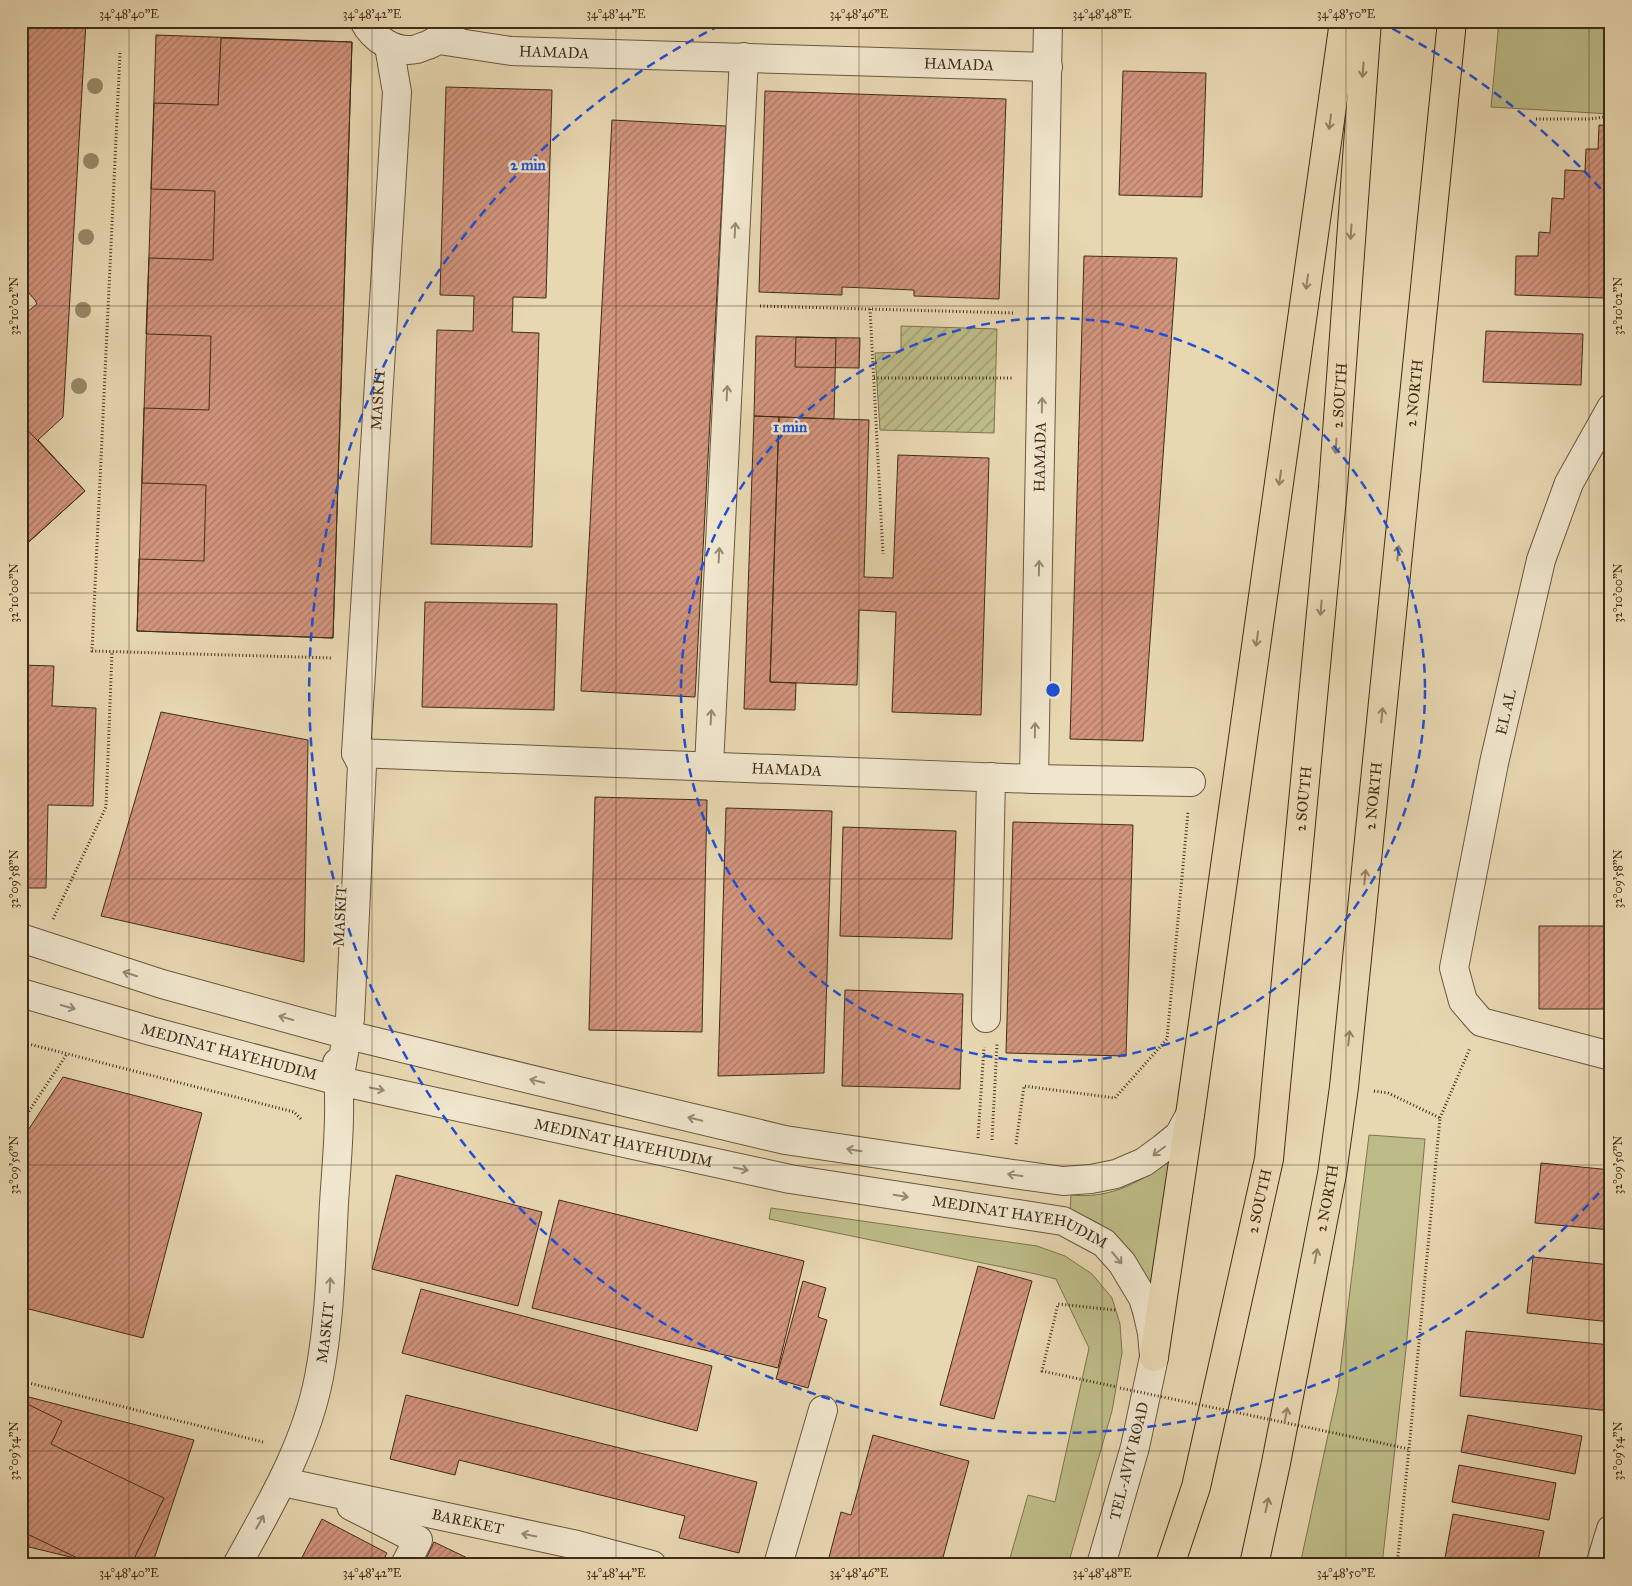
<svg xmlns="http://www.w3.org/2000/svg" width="1632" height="1586" font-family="'IM FELL Great Primer',serif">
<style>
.green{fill:#bdbc88;stroke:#7e7450}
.garden{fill:url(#garden-furrows);stroke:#7e7450}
.water{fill:#98baa8;stroke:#75816e}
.building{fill:url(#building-hatch);stroke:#402c17}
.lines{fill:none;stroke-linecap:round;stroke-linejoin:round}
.minor-casing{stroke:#6a573e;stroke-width:30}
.highway-casing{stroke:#402c17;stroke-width:30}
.path{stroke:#402c17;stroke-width:3;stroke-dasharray:1 2.5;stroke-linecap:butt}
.minor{stroke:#f0e6cd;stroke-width:28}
.highway{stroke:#e8d8b2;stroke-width:28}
.path-bridge{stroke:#402c17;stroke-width:3;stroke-dasharray:1 2.5;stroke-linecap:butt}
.tree{fill:#998969}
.oneway{stroke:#948264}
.oneway2{stroke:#988972}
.ticks{fill:none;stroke:#402c17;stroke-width:1;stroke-opacity:0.45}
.ring{fill:none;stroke:#1d4ed8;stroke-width:2.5;stroke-dasharray:9 6}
.labels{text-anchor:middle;stroke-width:5;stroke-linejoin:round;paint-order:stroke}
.street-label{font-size:15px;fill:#402c17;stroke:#f0e6cd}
.centre{fill:#1d4ed8;stroke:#f0e6cd;stroke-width:2.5}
.ring-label{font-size:15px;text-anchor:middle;font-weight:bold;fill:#1d4ed8;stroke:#f0e6cd;stroke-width:5;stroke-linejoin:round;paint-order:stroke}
.neatline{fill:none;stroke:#402c17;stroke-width:2}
.ticks-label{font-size:12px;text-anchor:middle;fill:#402c17}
</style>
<defs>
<pattern id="garden-furrows" width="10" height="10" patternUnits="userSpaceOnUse" patternTransform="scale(1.25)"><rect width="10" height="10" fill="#bdbc88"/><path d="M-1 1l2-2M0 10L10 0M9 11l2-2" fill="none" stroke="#9b996e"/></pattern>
<pattern id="building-hatch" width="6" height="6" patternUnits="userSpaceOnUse" patternTransform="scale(1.25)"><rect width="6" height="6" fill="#d2947d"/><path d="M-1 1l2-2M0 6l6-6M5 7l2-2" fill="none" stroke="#ac7965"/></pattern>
</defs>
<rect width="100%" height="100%" fill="#e8d8b2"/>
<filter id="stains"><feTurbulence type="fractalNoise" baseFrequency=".004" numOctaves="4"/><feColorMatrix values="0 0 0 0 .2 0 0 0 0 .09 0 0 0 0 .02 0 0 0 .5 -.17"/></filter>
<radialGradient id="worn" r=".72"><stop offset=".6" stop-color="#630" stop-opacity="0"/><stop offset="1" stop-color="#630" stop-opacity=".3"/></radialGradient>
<!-- green -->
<path class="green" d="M1499 21H1611V114L1491 107Z
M1369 1135 1425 1139 1406 1349 1382 1565H1300L1338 1389Z
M1164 1164 1175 1165 1152 1296C1130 1255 1120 1225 1070 1212L1071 1195C1106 1199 1137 1185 1164 1164Z
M771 1208 1037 1246 1065 1256 1092 1274 1112 1298 1120 1324 1122 1353 1112 1411 1068 1565H1008L1028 1495 1055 1502 1089 1348 1056 1279 1036 1274 769 1219Z"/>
<!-- garden -->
<path class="garden" d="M901 326 997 329 994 433 880 430 875 353 901 352Z"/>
<!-- water -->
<path class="water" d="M1610 755H1611V866H1607Z"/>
<!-- building -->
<path class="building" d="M21 21H86L63 417 38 440 85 491 21 549V317L37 304 35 300 21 284Z
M156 35 352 42 333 638 137 631Z
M221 38 352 42 333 638 137 631 139 559 204 561 206 485 142 483 144 408 209 410 211 336 146 334 149 258 213 260 215 191 151 189 154 103 218 105Z
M1123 71 1206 73 1202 197 1119 195Z
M446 87 552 90 546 298 513 297 512 332 539 333 532 547 431 544 437 330 473 331 474 296 440 295Z
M765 91 1006 99 999 299 914 296V290L842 287V295L759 292Z
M612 120 726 126 695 697 581 691Z
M1599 125 1611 126V263H1606L1605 298 1515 295 1516 256H1538L1539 232 1550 233 1552 198 1564 199 1565 170 1585 171 1586 149H1598Z
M1084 256 1177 258 1143 741 1070 739Z
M1486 331 1583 334 1581 385 1483 382Z
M756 336 836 338 834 419 754 416Z
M796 337 860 338 859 368 795 367Z
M754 416 779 417 770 682 796 683 795 710 744 709Z
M779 417 869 420 864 577 893 578 898 455 989 458 981 715 892 712 896 612 859 610 857 685 770 682Z
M21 423 85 491 21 549Z
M425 602 557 604 554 710 422 707Z
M21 665 54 666 52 706 96 708 93 806 48 805 46 888H21Z
M161 712 308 740 304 962 101 916Z
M595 797 707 800 702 1032 589 1030Z
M726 808 832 811 824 1073 718 1076Z
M1013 822 1133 825 1126 1056 1006 1053Z
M843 827 956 831 952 939 840 936Z
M1539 926H1611V1009H1539Z
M845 990 963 994 960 1089 842 1086Z
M63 1077 202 1113 143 1338 21 1307V1141Z
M1541 1163 1611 1170V1230L1535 1223Z
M396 1175 542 1212 518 1306 372 1269Z
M559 1200 804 1261 778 1368 532 1308Z
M1533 1257 1611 1265V1322L1527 1313Z
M978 1266 1032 1281 994 1419 940 1405Z
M803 1281 826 1288 818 1317 827 1320 808 1388 776 1379Z
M421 1289 712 1366 697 1431 402 1353Z
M1466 1331 1611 1345V1411L1460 1396Z
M21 1395 194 1440 152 1565H103L21 1545Z
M406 1395 757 1482 739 1553 679 1538 685 1516 459 1460 455 1475 390 1459Z
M21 1401 62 1421 51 1444 164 1498 131 1565H92L21 1531Z
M1468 1415 1582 1436 1575 1474 1461 1452Z
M873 1435 969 1461 941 1565H827L841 1512 851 1515Z
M1459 1465 1556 1483 1549 1520 1452 1502Z
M1453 1514 1544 1531 1537 1565H1482L1445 1558Z
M322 1519 387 1553 381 1565H298Z
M434 1542 482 1565H423Z"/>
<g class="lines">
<!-- minor casing -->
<g class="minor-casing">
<g id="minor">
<path d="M364 21C373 39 396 54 417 49 420 48 424 46 428 45 439 40 448 33 453 21"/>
<path id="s1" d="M439 40 511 51 1048 67"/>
<path d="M1611 408 1569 483 1541 560 1494 763 1454 968 1463 1001 1481 1022 1611 1056"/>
<path id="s2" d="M356 753 1034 779 1191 782"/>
<path d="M709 766 744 57"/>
<path id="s3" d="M1034 779 1048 21"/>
<path d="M21 938 162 984 348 1035 583 1092 785 1140 1013 1174 1063 1181 1091 1179 1116 1174 1144 1162 1163 1148 1179 1135 1190 1115"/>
<path id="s4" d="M21 993 151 1031 339 1081 790 1179 1063 1221 1104 1243 1122 1263 1143 1298 1147 1311 1152 1333 1154 1357 1135 1447 1101 1565"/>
<path d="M986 1018 991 777"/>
<path id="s5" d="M339 1081 350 1019 362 765 356 753 397 92 389 46"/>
<path id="s6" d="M283 1482 577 1545 652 1565"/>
<path d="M351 1506 418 1540 405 1565"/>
<path id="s7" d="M237 1565C270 1505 306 1445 319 1377 330 1320 331 1262 334 1203 337 1157 342 1109 337 1063"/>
<path d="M778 1565 823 1410"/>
<path d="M1600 1565 1611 1529"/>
</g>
</g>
<!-- highway casing -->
<g class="highway-casing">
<g id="highway">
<path d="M1154 1357 1190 1115 1344 21"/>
<path id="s8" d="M1170 1565 1196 1487 1269 1159 1333 487 1367 21"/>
<path id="s9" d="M1254 1565 1276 1463 1332 1174 1344 1087 1452 21"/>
</g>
</g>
<!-- path -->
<path class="path" d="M120 53 92 651 333 658
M1536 119H1590L1611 116
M760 306 1014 313
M870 309 883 554
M874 378H1013
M53 919 106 807 112 652
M21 1042 294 1112 302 1120
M1374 1091 1388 1093 1440 1118 1409 1449
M1440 1118 1470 1048
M21 1123 67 1054
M978 1138 984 1047
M992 1140 997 1044
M1016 1144 1024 1086 1115 1098 1167 1039 1188 812
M1115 1310 1058 1304 1042 1371 1117 1387
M21 1381 263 1442
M1339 1434 1409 1449 1397 1565"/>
<!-- minor -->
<use href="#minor" class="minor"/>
<!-- highway -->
<use href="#highway" class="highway"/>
<!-- path-bridge -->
<path class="path-bridge" d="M1120 1388 1339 1434"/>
</g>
<!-- trees -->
<g class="tree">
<circle cx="95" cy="86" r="8"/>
<circle cx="91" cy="161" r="8"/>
<circle cx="86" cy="237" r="8"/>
<circle cx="83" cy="310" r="8"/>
<circle cx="79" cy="386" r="8"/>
</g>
<!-- one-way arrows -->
<defs><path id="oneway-shaft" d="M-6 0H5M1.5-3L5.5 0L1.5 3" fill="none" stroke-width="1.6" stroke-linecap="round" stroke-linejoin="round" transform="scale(1.25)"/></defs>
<g class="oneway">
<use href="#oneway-shaft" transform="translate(1363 70) rotate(94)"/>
<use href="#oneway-shaft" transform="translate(1330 122) rotate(98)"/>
<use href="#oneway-shaft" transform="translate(1351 232) rotate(94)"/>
<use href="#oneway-shaft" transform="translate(1307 282) rotate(98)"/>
<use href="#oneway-shaft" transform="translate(1336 446) rotate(94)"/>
<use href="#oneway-shaft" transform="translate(1280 478) rotate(98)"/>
<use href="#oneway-shaft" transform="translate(1398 553) rotate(-84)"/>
<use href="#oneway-shaft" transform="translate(1321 608) rotate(95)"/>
<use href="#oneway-shaft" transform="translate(1257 639) rotate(98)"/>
<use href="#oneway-shaft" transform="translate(1382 715) rotate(-84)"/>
<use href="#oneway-shaft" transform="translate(1365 877) rotate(-84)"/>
<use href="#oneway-shaft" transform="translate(1349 1038) rotate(-84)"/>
<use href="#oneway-shaft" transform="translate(1316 1256) rotate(-79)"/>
<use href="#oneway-shaft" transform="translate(1286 1415) rotate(-79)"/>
<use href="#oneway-shaft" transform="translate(1267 1505) rotate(-78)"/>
</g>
<g class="oneway2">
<use href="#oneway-shaft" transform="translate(735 230) rotate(-87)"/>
<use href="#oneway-shaft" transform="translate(727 393) rotate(-87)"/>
<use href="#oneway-shaft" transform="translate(1042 405) rotate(-89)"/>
<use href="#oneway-shaft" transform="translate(719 555) rotate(-87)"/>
<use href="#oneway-shaft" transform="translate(1039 568) rotate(-89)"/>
<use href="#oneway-shaft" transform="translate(711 717) rotate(-87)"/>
<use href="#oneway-shaft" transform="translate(1035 730) rotate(-89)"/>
<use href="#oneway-shaft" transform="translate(130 974) rotate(-162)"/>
<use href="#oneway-shaft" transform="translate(68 1007) rotate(16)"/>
<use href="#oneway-shaft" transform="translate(286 1018) rotate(-165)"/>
<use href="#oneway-shaft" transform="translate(537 1081) rotate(-166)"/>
<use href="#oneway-shaft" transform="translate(377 1089) rotate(12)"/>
<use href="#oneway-shaft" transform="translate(695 1119) rotate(-167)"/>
<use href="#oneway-shaft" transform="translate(854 1150) rotate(-171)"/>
<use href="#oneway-shaft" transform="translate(1159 1151) rotate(143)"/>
<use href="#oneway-shaft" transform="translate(741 1169) rotate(12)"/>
<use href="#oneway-shaft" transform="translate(1015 1175) rotate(-172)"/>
<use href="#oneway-shaft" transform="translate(901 1196) rotate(9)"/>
<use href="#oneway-shaft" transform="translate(1117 1258) rotate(50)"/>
<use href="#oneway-shaft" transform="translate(330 1285) rotate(-87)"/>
<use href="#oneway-shaft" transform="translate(260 1522) rotate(-61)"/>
<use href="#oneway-shaft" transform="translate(529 1535) rotate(-168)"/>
</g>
<!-- ticks -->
<path class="ticks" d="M129 21V1565M372 21V1565M616 21V1565M859 21V1565M1102 21V1565M1346 21V1565M1589 21V1565M21 306H1611M21 593H1611M21 879H1611M21 1165H1611M21 1451H1611"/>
<!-- distance rings -->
<g class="ring">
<circle cx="1053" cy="690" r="372"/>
<path d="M1609 1182A743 743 0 1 1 727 22M1379 22A743 743 0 0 1 1609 198"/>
</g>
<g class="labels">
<!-- street labels -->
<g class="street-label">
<text dy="5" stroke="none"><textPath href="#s1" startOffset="116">HAMADA</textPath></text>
<text dy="5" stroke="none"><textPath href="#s1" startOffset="521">HAMADA</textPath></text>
<text dy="5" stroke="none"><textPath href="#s9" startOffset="1184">2 NORTH</textPath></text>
<text dy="5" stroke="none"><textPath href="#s8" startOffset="1185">2 SOUTH</textPath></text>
<text dy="5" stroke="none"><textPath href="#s5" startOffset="685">MASKIT</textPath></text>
<text dy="5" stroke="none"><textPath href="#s3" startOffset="322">HAMADA</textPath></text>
<text transform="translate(1506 712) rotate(-77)" y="5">EL AL</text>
<text dy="5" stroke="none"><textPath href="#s2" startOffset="431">HAMADA</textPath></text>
<text dy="5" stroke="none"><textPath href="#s9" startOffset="779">2 NORTH</textPath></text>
<text dy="5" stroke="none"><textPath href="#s8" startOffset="780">2 SOUTH</textPath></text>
<text transform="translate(340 916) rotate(-87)" y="5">MASKIT</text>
<text dy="5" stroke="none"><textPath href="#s4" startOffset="216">MEDINAT HAYEHUDIM</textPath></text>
<text dy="5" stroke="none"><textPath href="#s4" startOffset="621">MEDINAT HAYEHUDIM</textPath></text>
<text dy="5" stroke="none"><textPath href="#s9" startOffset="374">2 NORTH</textPath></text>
<text dy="5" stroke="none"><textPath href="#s8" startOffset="375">2 SOUTH</textPath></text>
<text dy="5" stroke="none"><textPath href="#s4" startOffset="1026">MEDINAT HAYEHUDIM</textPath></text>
<text dy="5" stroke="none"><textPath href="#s7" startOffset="251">MASKIT</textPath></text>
<text transform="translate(1129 1461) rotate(-76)" y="5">TEL-AVIV ROAD</text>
<text dy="5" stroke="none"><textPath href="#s6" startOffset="189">BAREKET</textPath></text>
</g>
</g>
<circle cx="1053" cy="690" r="8" class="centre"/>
<g class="ring-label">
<text x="528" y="170">2 min</text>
<text x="790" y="432">1 min</text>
</g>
<!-- margin -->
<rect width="1632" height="1586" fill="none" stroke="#e8d8b2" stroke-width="55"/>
<rect x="28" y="28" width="1576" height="1530" class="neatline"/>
<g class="ticks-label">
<text x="129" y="18">34°48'40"E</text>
<text x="372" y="18">34°48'42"E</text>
<text x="616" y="18">34°48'44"E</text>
<text x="859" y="18">34°48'46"E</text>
<text x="1102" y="18">34°48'48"E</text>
<text x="1346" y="18">34°48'50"E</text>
<text transform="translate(14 306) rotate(-90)" y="4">32°10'02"N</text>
<text transform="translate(1618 306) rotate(-90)" y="4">32°10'02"N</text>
<text transform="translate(14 593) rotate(-90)" y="4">32°10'00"N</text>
<text transform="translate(1618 593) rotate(-90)" y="4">32°10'00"N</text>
<text transform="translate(14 879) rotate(-90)" y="4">32°09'58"N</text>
<text transform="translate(1618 879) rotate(-90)" y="4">32°09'58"N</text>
<text transform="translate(14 1165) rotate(-90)" y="4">32°09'56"N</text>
<text transform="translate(1618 1165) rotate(-90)" y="4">32°09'56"N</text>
<text transform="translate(14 1451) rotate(-90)" y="4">32°09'54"N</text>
<text transform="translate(1618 1451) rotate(-90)" y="4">32°09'54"N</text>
<text x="129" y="1577">34°48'40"E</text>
<text x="372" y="1577">34°48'42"E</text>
<text x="616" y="1577">34°48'44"E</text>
<text x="859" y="1577">34°48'46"E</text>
<text x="1102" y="1577">34°48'48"E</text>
<text x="1346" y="1577">34°48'50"E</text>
</g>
<rect width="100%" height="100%" filter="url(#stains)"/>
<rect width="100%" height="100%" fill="url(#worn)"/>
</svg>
